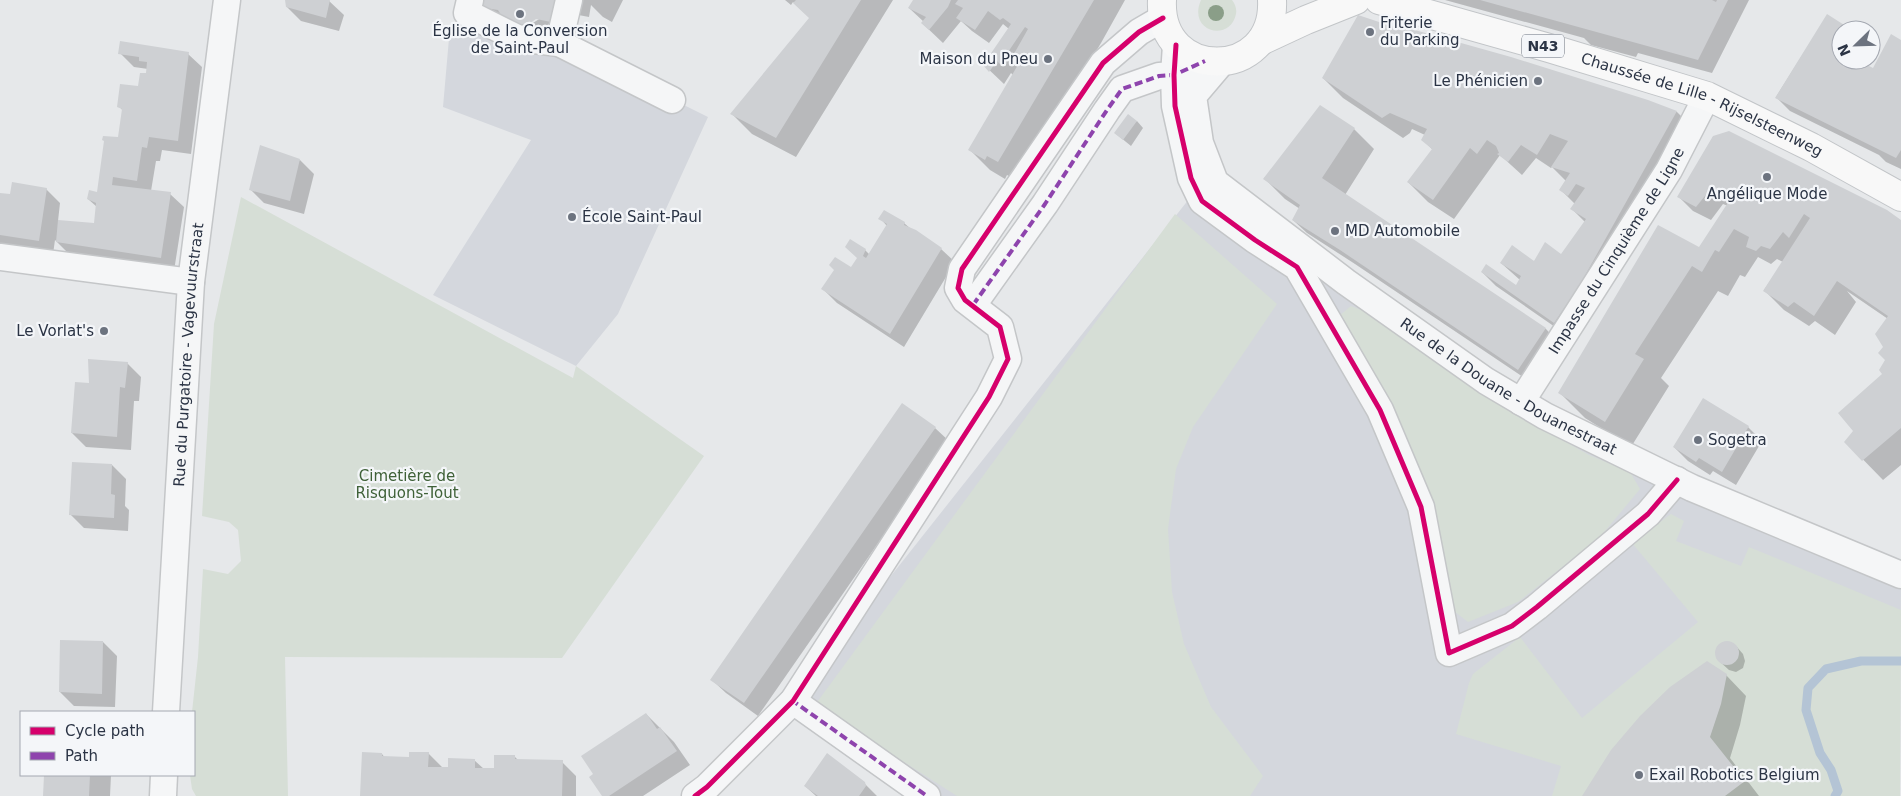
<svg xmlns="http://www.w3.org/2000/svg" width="1901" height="796" font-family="'DejaVu Sans',sans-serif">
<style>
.built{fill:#d4d7dd}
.green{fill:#d6ded6}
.shadow{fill:#0003;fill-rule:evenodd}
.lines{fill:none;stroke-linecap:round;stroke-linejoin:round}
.stream{stroke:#b4c4d5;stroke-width:9}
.building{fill:#ced0d3}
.minor-casing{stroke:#c4c6c8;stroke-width:29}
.primary-casing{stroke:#c2c5c8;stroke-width:30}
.minor{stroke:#f5f6f7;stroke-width:26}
.primary{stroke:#f8f8f8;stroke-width:28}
.quiet{stroke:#8e44ad;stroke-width:4;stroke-dasharray:8 4;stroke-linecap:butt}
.cycleway-casing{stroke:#f4f6f9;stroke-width:8}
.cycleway{stroke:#d6006c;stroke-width:5}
.tree{fill:#8a9e88}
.poi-dot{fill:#6c737f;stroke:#f4f6f9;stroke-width:2}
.labels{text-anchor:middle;stroke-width:4.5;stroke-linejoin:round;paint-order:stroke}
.shield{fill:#f4f6f9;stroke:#676e7b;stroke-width:1}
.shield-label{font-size:14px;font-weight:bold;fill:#2b3445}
.poi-label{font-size:15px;fill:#2b3445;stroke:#f4f6f9;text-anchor:start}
.street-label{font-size:15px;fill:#2b3445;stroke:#f4f6f9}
.park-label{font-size:15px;fill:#3f6138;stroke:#f4f6f9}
</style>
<rect width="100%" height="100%" fill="#e6e8ea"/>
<!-- built -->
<path class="built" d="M450 27 559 43 708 117 618 314 576 366 433 295 531 140 443 107Z
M1189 199 1649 467 1901 576 1900 796H935L800 691Z"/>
<!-- green -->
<path class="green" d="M1201 0H1232C1235 4 1237 9 1236 14 1230 43 1187 32 1201 0Z
M241 197 573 378 576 366 704 456 562 658 285 657 288 796H196L192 789 190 775H194V712H192L198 657 203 569 228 574 241 561 238 530 229 522 202 516 214 324Z
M1175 214 1277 304 1193 427 1176 469 1168 529 1172 592 1184 644 1211 707 1263 776 1250 796H957L815 705Z
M1351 306 1369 313 1500 405 1589 455 1630 472 1640 489 1600 537 1518 602 1468 622 1454 611 1447 568 1430 494 1382 389 1339 316Z
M1671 514 1684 521 1676 541 1741 566 1749 547 1901 610 1900 796H1552L1561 766 1456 734 1469 683 1473 674 1520 637 1582 718 1698 622 1632 543Z"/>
<!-- shadow -->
<path class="shadow" d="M287 0H328L344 15 339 31 301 21 287 7Z
M482 0H623L612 22 603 17 591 5 589 17 568 13 563 44 549 53 534 50 508 24 503 16 487 13 481 6ZM542 14 544 16 525 28V25Z
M785 0H893L796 157 752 134 732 114 810 18 793 2 791 5Z
M915 0H1125L1101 43 1018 181 1007 175 1005 179 990 170 970 150 1013 75 1011 73 1004 84 984 65 1009 29 1003 24 989 43 972 31 961 21 943 43 922 23 924 22 909 8Z
M1445 0H1749L1712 73 1638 53 1636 57 1591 45 1584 38Z
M1827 16 1850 30H1841V60H1862L1860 63 1874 69 1901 42V169L1886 162 1879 155 1790 111 1776 97Z
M1404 31 1647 101 1677 112 1697 132 1568 336 1496 286 1482 272 1516 287 1520 280 1501 263 1566 259 1585 222 1572 209 1575 204 1561 190 1566 181 1552 167 1551 168 1536 158 1522 175 1500 155 1454 219 1428 202 1408 182 1433 150 1422 139 1425 135 1412 129 1410 133 1403 138 1343 98 1323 78Z
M120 53 188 54 202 67 191 154 162 150 160 161H156L151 191 170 194 184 207 174 271 71 256 55 240 53 254 0 246V194L11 195 46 189 60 203 58 221 95 224 97 207 88 199 98 193 119 139 123 111 119 106 139 87 147 74 148 69 134 67Z
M1137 121 1143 128 1131 146 1115 133Z
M1354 129 1374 149 1345 195 1546 329 1559 343 1532 383 1355 264 1307 233 1293 220 1300 209 1285 199 1264 178Z
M1713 137 1901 222V465L1883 480 1846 442 1854 431 1884 374 1888 319 1847 291 1856 302 1835 335 1815 321 1809 326 1784 310 1764 290 1783 262 1777 259 1771 264 1758 257 1745 277 1740 275 1728 296 1718 291 1661 378 1669 386 1631 447 1585 418 1560 393 1700 249 1728 206 1723 204 1711 220 1693 211 1679 197Z
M300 160 314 174 304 214 264 203 250 189Z
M880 218 904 223 911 229 941 249 955 262 904 347 837 303 823 289 852 269 865 250 870 255 887 226Z
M127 363 141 377 139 401H134L131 450 86 447 72 433 90 385Z
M1748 427 1762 441 1736 485 1713 471 1710 475 1688 461 1674 447Z
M935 428 949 441 758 716 726 693 712 680Z
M112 465 126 479 125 506 129 510 128 531 84 528 70 514Z
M103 642 117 656 115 707 74 706 60 692Z
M1725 642 1736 646 1743 654 1745 661 1743 668 1736 672 1729 670 1718 660 1716 653 1719 646Z
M1726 675 1746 696 1740 725 1730 758 1759 796H1584Z
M646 714 674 742 690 765 643 796H604L595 774Z
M428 753 442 767 449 769 474 760 484 769H495L515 757 519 761 562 762 576 776V796H362L382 754 385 758H410Z
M45 775H111L110 796H44Z
M864 783 877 796H816L805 786Z"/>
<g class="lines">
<!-- stream -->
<path class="stream" d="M1835 796 1838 791 1831 770 1820 753 1806 710 1808 688 1826 669 1861 661H1901"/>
</g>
<!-- building -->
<path class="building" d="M285 0H330L326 18 286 7Z
M480 0H561L556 23 536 19 523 28 507 25 498 10 479 7Z
M796 0H861L776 138 730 114 809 18 793 3Z
M913 0H951L948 7 929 30 921 23 926 17 908 8Z
M958 0H1094L998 162 987 156 985 160 968 150 1019 63 1011 59 1028 29 1025 27 1000 64 997 61 989 72 983 65 1011 24 1003 18 1000 20 988 11 975 30 956 18 963 8 955 4Z
M1480 0H1712L1716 2 1717 0H1728L1698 60Z
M1827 14 1852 30H1841V60H1857L1873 68 1891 34 1901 40V150L1896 158 1775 98Z
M1358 15 1403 30 1404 27 1511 57 1648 100 1677 111 1578 288 1554 323 1481 272 1486 264 1516 285 1521 276 1500 263 1512 245 1534 261 1545 242 1561 254 1586 219 1570 209 1585 188 1576 184 1568 196 1559 190 1570 173 1551 167 1568 141 1550 134 1537 155 1521 145 1508 162 1497 154 1499 153 1496 146 1487 140 1477 154 1470 148 1433 200 1407 182 1432 149 1421 140 1427 129 1390 113 1382 118 1322 78Z
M120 41 189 52 178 141 149 137 147 148 142 147 137 181 113 177 112 185 171 192 161 258 56 242 58 220 94 223 96 203 87 199 89 190 97 192 104 141 102 140 103 136 118 137 122 109 117 107 120 84 138 86 140 73H146L147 62 139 61V57L118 54Z
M1320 105 1355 128 1322 178 1546 328 1518 370 1340 250 1292 220 1300 205 1263 179Z
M1128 114 1137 121 1123 140 1114 133Z
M1729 131 1887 210 1901 220V428L1862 461 1844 442 1853 431 1838 413 1882 374 1879 370 1885 360 1878 353 1883 347 1875 334 1888 316 1837 281 1814 316 1794 302 1788 307 1763 291 1810 218 1804 214 1789 238 1783 232 1770 249 1761 246 1756 251 1746 247 1749 237 1734 229 1719 252 1715 250 1702 272 1692 266 1635 354 1644 359 1605 422 1558 393 1658 225 1699 247 1729 201 1709 191 1696 207 1677 197 1713 136Z
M260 145 300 159 290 201 249 190Z
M12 182 47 188 39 241 0 235V193L10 194Z
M884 210 905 222 904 225 916 230 942 248 890 334 821 289 834 270 829 265 835 257 851 267 857 258 845 247 850 239 866 249 863 256 866 258 887 224 878 219Z
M88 359 128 362 125 388 120 387 117 437 71 433 75 382 89 383Z
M1703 398 1749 426 1722 472 1699 458 1696 462 1673 447Z
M902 403 936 427 744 703 710 680Z
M72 462 112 464 111 494 115 495 114 518 69 515Z
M60 640 103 641 102 694 59 692Z
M1715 653a12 12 0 1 1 24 0a12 12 0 1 1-24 0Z
M1707 661 1727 674 1721 704 1710 737 1745 781 1725 796H1582L1611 750 1640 716 1670 687Z
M646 713 657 729 660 727 677 751 609 796H602L589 777 593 774 581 756Z
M362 752 382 753V756L409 757V752H429L428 767H448V758L475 759V768H494V755H515V759L563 760 562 796H360Z
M827 753 865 782 866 786 859 796H818L804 786Z
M44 775H90L89 796H43Z"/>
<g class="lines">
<!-- minor casing -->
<g class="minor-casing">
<g id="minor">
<path d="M470 0 467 13 517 38 559 43"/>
<path d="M569 0 559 43 672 100"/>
<path d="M1176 45 1174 75 1175 106 1191 178 1202 201 1255 240 1297 267 1380 410 1421 507 1449 653 1512 626 1537 607 1648 514 1677 480"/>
<path id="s1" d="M1221 63 1193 96 1200 143 1215 182 1346 282 1486 381 1545 416 1692 488 1901 575"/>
<path d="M0 257 191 282"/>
<path d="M973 305 1045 204 1107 110 1122 89 1159 76 1174 75 1190 68"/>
<path id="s2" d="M1521 402 1669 170 1707 96"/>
<path d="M793 701 927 796"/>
<path id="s3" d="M166 712 191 282 227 0"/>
<path d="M163 796 164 775"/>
<path d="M695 796 707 787 793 701 989 397 1008 359 1000 327 965 300 958 288 962 269 1103 63 1139 32 1163 18"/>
</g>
</g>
<!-- primary casing -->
<g class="primary-casing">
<g id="primary">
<path d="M1162 0C1158 82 1276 82 1272 0"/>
<path id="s4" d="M1379 0 1549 48 1707 96 1811 147 1901 197"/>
<path d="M1261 41 1306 20 1356 0"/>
</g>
</g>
<!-- minor -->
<use href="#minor" class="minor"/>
<!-- primary -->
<use href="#primary" class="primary"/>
<!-- quiet -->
<path class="quiet" d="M973 305 1045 204 1107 110 1122 89 1159 76 1174 75 1205 61
M794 699 793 701 927 796"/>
<!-- cycleway casing -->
<g class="cycleway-casing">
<path id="cycleway" d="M1176 45 1174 75 1175 106 1191 178 1202 201 1255 240 1297 267 1380 410 1421 507 1449 653 1512 626 1537 607 1648 514 1677 480
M695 796 707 787 793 701 989 397 1008 359 1000 327 965 300 958 288 962 269 1103 63 1139 32 1163 18"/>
</g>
<!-- cycleway -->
<use href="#cycleway" class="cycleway"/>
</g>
<!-- trees -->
<circle class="tree" cx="1216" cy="13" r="8"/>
<!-- markers -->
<g class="poi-dot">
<circle cx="520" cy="14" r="5"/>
<circle cx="1370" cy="32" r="5"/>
<circle cx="1048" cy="59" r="5"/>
<circle cx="1538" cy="81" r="5"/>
<circle cx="1767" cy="177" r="5"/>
<circle cx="572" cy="217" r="5"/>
<circle cx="1335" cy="231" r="5"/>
<circle cx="104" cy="331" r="5"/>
<circle cx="1698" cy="440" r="5"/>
<circle cx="1639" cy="775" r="5"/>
</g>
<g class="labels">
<!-- shield labels -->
<rect class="shield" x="1522" y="34.5" width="42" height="23" rx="4"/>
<g class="shield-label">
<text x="1543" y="51">N43</text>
</g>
<!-- poi labels -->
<g class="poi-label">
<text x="1380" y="28">Friterie<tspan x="1380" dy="17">du Parking</tspan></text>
<text x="520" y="36" text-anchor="middle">Église de la Conversion<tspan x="520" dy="17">de Saint-Paul</tspan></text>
<text x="1038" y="64" text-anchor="end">Maison du Pneu</text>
<text x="1528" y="86" text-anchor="end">Le Phénicien</text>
<text x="1767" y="199" text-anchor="middle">Angélique Mode</text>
<text x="582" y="222">École Saint-Paul</text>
<text x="1345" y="236">MD Automobile</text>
<text x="94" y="336" text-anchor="end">Le Vorlat's</text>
<text x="1708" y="445">Sogetra</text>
<text x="1649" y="780">Exail Robotics Belgium</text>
</g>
<!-- street labels -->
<g class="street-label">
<text dy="5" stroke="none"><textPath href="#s4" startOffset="340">Chaussée de Lille - Rijselsteenweg</textPath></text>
<text dy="5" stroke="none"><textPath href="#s2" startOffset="179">Impasse du Cinquième de Ligne</textPath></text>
<text dy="5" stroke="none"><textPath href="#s3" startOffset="358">Rue du Purgatoire - Vagevuurstraat</textPath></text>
<text dy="5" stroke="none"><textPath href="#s1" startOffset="491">Rue de la Douane - Douanestraat</textPath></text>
</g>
<!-- park labels -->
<g class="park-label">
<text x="407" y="481">Cimetière de<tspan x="407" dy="17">Risquons-Tout</tspan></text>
</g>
</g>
<!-- legend -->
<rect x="20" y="711" width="175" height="65" fill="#f4f6f9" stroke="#a4a8b1"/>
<rect x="30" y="727" width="25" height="8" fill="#d6006c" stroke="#a4a8b1"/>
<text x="65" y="736" font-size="15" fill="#2b3445">Cycle path</text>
<rect x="30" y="752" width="25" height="8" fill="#8e44ad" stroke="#a4a8b1"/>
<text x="65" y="761" font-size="15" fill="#2b3445">Path</text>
<!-- north arrow -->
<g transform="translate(1856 45) rotate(247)"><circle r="24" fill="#f4f6f9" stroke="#a4a8b1"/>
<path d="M0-4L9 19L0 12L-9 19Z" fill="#6c737f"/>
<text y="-8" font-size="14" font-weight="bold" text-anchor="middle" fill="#2b3445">N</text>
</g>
</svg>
